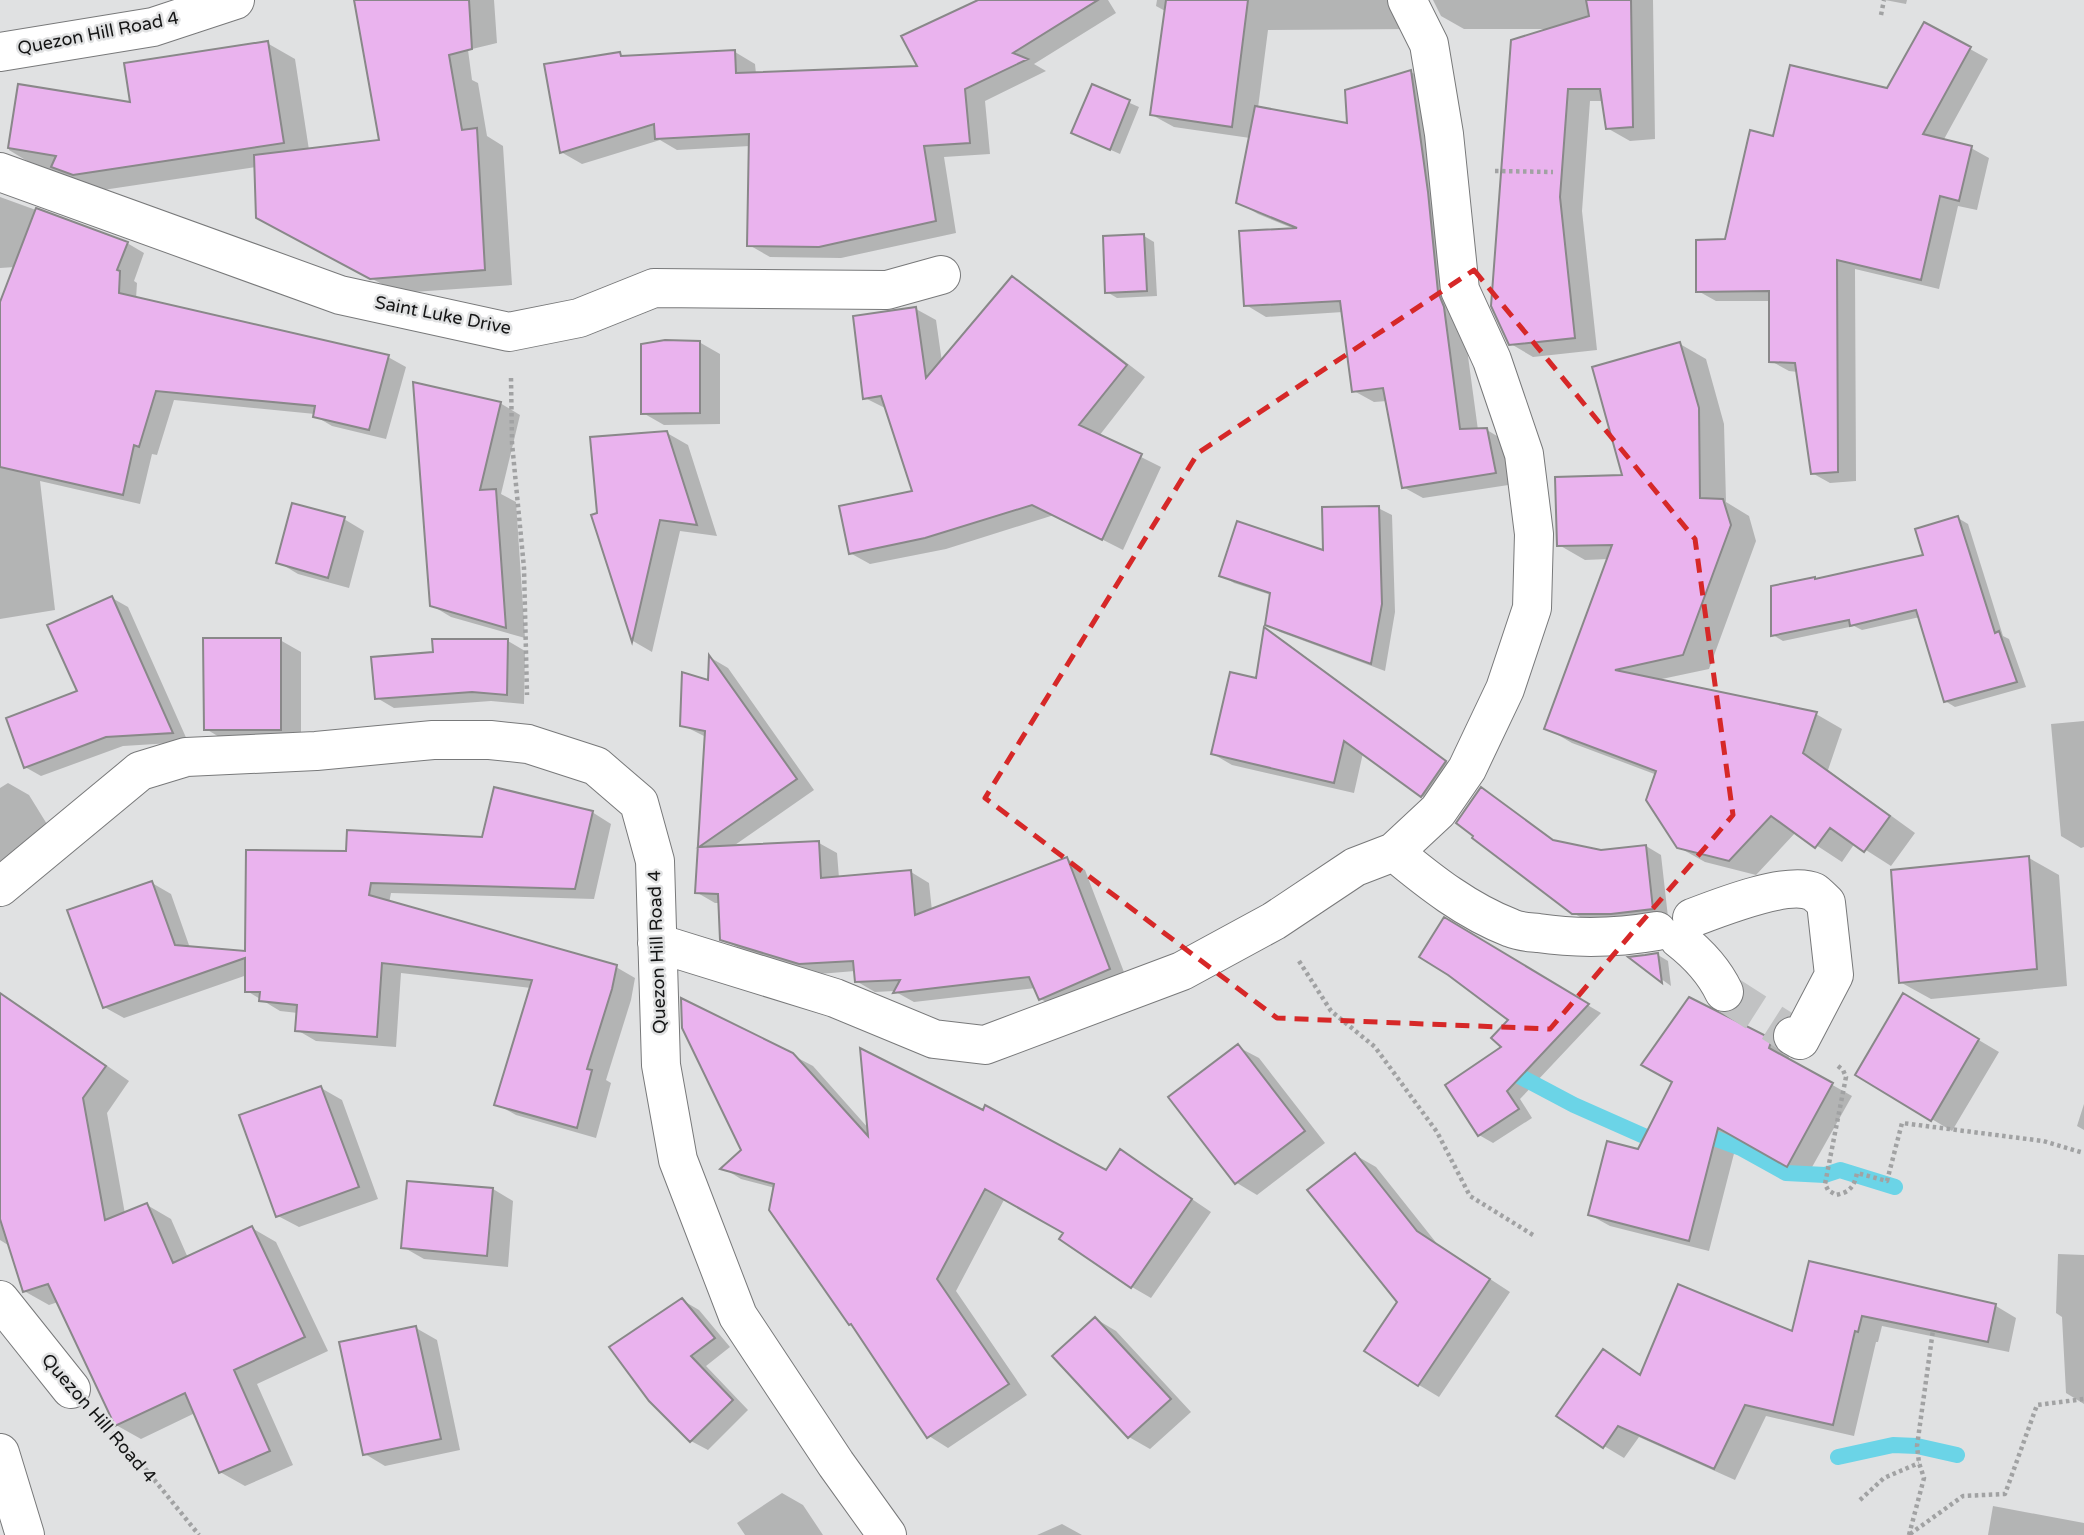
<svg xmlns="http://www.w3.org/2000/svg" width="2084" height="1535" font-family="'Varela Round',sans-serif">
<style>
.shadow{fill:#0003}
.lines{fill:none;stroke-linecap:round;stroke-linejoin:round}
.stream{stroke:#6bd4e7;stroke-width:16}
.building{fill:#eab3ee;stroke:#898889;stroke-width:2}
.minor-tunnel{stroke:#c1c2c3;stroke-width:38;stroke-dasharray:38 19;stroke-linecap:butt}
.minor-casing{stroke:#78797a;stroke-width:40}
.path{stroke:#a1a2a3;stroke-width:4.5;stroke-dasharray:3.5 3.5;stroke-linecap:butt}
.minor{stroke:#fff;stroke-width:38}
.marked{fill:none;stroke:#d62828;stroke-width:5;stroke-dasharray:14 9;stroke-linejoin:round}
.labels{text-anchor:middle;stroke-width:5;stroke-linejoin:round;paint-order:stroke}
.street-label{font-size:18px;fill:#141515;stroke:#e0e1e2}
</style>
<rect width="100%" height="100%" fill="#e0e1e2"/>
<!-- shadow -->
<path class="shadow" d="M355 0H494L497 43 468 50 472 80 478 83 487 136 503 146 512 285 399 293 285 233 256 167 103 190 37 167 9 150 20 86 132 104 267 43 295 59 309 150 381 142Z
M982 0H1108L1116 13 1034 64 1046 71 985 101 990 154 944 157 956 233 841 258 770 257 749 245 750 146 677 150 660 140 582 164 561 152 735 52 755 64 756 74 920 68Z
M1157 0H1412L1413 29 1268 30 1258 108 1348 126 1411 72 1431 83 1478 430H1487L1507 442 1515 484 1423 498 1403 487 1387 401 1374 402 1354 391 1343 312 1266 317 1246 305 1297 230 1258 214 1238 202 1250 138 1174 127 1152 115 1167 12 1156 6Z
M1433 0H1653L1655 139 1630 141 1607 128 1603 101H1590L1582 211 1597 350 1533 357 1511 344 1551 29H1464L1441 16Z
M1885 0H1907L1906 4Z
M1925 24 1988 59 1943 141 1971 148 1989 158 1977 210 1958 206 1939 289 1855 269 1856 481 1830 483 1812 473 1798 372 1789 371 1771 361V301H1716L1698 291 1726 241 1774 138 1888 90Z
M1093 87 1139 107 1120 154 1073 133Z
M0 197 127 243 144 253 134 281 137 283 136 299 388 357 406 367 386 439 332 426 315 416V414L174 400 157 455 152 454 140 504 40 481 55 610 0 619V307L15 267 0 268Z
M1144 236 1154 242 1157 296 1117 298 1107 292Z
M1012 279 1032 290 1145 377 1099 436 1161 467 1123 550 1054 515 946 549 870 564 850 553 915 493 887 409 865 398 916 309 936 320 942 362Z
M699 342 720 354V424L664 425 643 413Z
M1680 344 1706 359 1724 424 1726 502 1749 516 1756 541 1709 669 1657 680 1816 714 1842 729 1828 770 1915 833 1891 866 1855 843 1842 862 1796 832 1756 875 1705 862 1678 847 1657 775 1572 743 1546 728 1608 559 1585 560 1559 545 1625 477Z
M500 403 520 415 501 494 516 502 525 638 451 617 431 605Z
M667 433 688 445 717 536 680 531 652 652 633 641 593 516 599 514Z
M1378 508 1392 515 1395 612 1385 671 1280 632 1267 624 1271 595 1234 583 1221 575 1325 553Z
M1958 518 1968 524 2003 636 2009 639 2026 687 1955 707 1945 701 1920 617 1862 630 1854 626 1783 641 1773 635 1814 579 1817 580 1925 556Z
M344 519 364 531 349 588 298 574 278 562Z
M112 598 128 607 188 742 123 746 41 776 25 767 80 692Z
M1265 630 1284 641 1464 774 1441 807 1422 796 1363 753 1354 793 1232 765 1213 754 1257 680Z
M280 640 301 652V741H226L206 729Z
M508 641 525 651 524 704 491 701 394 708 377 698 435 654Z
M711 658 728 668 814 790 732 847 819 843 837 853 839 878 911 872 929 883 932 911 1067 859 1085 870 1127 980 1059 1010 1041 999 1036 988 914 1002 894 991 875 992 856 981 855 971 819 974 741 949 722 939 720 903H715L696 892 706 737 682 725 709 682Z
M2084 721V847L2081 848 2061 836 2051 724Z
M8 783 29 795 50 829 0 876V788Z
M1482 789 1557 843 1601 852 1646 846 1661 855 1668 917 1589 922 1573 913Z
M592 812 611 824 594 899 391 893 389 903 616 967 635 978 631 1000 606 1080 611 1083 596 1138 516 1115 496 1104 531 988 401 973 396 1047 316 1041 297 1030 298 1013 280 1011 247 991V975L124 1018 104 1007 152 883 171 894 190 948 247 953 347 853 483 839Z
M2029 858 2059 875 2067 986 1931 999 1900 982Z
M1444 920 1601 1013 1520 1099 1532 1118 1493 1143 1479 1135 1511 1019Z
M1658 955 1668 961 1671 986 1632 958Z
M1904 996 1999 1052 1952 1131 1857 1075Z
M10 1001 34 1015 129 1081 107 1113 125 1214 147 1205 171 1219 188 1258 252 1228 276 1242 328 1351 257 1384 293 1465 245 1486 220 1472 195 1413 141 1439 116 1425 58 1302 49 1305 24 1291 8 1245 0 1240V1015Z
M1771 1040 1791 1052 1788 1060 1852 1096 1807 1176 1738 1138 1709 1251 1610 1226 1590 1215 1639 1151Z
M1238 1047 1259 1058 1325 1143 1257 1195 1237 1183 1170 1097Z
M792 1055 813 1066 869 1129 1106 1172 1139 1163 1211 1212 1151 1298 1132 1287 1065 1232 1005 1198 956 1291 1027 1395 948 1448 929 1436 775 1188 741 1179 723 1168 744 1150Z
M321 1088 342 1100 378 1199 299 1227 278 1216Z
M2084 1104V1130L2077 1126Z
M1355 1155 1376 1167 1438 1245 1510 1292 1439 1397 1419 1385 1399 1302Z
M493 1189 513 1201 508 1267 424 1259 403 1247Z
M2058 1254 2084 1255V1404L2066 1393 2062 1317 2056 1313Z
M1811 1263 1996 1306 2016 1318 2009 1352 1882 1326 1878 1342H1876L1854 1436 1766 1416 1735 1480 1639 1437 1624 1458 1604 1446V1351L1642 1376 1793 1333Z
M682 1300 699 1310 730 1347 706 1366 748 1410 708 1450 691 1441 651 1399Z
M1096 1319 1116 1331 1191 1412 1150 1449 1129 1437 1055 1356Z
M416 1328 437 1340 460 1450 385 1466 365 1454Z
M782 1493 803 1505 823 1535H745L737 1523Z
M1993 1506 2084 1523V1535H1988Z
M1062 1524 1082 1535H1037Z"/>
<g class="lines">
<!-- stream -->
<path class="stream" d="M1504 1068 1574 1105 1662 1144
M1697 1144 1711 1137 1741 1148 1786 1173 1825 1175 1840 1170 1895 1187
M1838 1457 1893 1445 1917 1446 1957 1455"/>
</g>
<!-- building -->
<path class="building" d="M354 0H469L472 49 449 55 462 130 477 128 485 270 370 279 256 218 254 155 379 140Z
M978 0H1098L1013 53 1028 59 965 89 970 143 924 146 936 221 819 247 747 246 749 134 655 139 654 124 560 153 544 64 620 52 621 56 735 50 736 73 917 66 901 36Z
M1166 0H1248L1232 127 1150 115Z
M1586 0H1631L1633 127 1606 129 1600 89H1568L1560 197 1575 338 1509 345 1491 306 1511 40 1589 16Z
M1924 22 1971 47 1923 134 1972 146 1959 201 1940 196 1921 280 1837 260 1838 472 1811 474 1795 363 1769 362V291L1696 292V240L1725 239 1750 130 1773 136 1790 65 1887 88Z
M268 41 284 143 73 175 51 167 56 156 8 148 18 84 130 102 124 63Z
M1411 70 1428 192 1438 292 1444 307 1460 429 1487 428 1496 473 1402 488 1383 388 1352 392 1340 301 1244 306 1239 231 1297 228 1236 203 1255 106 1347 123 1345 90Z
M1092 84 1130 100 1110 150 1071 133Z
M36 208 128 242 117 270 120 271 119 293 389 355 369 430 313 417 315 406 156 391 139 447 134 445 123 495 0 467V302Z
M1144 234 1147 291 1105 293 1103 236Z
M1012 276 1127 365 1079 425 1142 454 1102 540 1032 505 925 538 849 554 839 506 912 491 881 396 863 399 853 316 916 307 926 378Z
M665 340 700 341V413L641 414V344Z
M1680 342 1699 408 1700 498 1723 499 1731 525 1683 655 1615 670 1817 712 1803 753 1890 816 1864 852 1830 828 1815 848 1771 816 1729 861 1677 848 1646 800 1656 771 1544 729 1612 545 1557 546 1555 477 1622 475 1592 367Z
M413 382 501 402 480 490 496 489 506 628 430 606Z
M667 431 697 525 660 520 632 642 591 515 597 513 590 437Z
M292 503 345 517 328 578 276 563Z
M1379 506 1382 604 1371 664 1265 625 1270 593 1219 576 1237 521 1323 550 1322 507Z
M1958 516 1995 633 1999 631 2017 682 1944 702 1916 610 1850 626 1849 620 1771 636V586L1815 577V579L1923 555 1915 529Z
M112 596 173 733 106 737 24 768 6 718 77 691 47 625Z
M1264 627 1446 761 1421 797 1344 741 1334 783 1211 754 1230 672 1256 678Z
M203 638H281V730H204Z
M432 639H508L507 695 472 692 375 699 371 657 433 652Z
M709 655 797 779 699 847 819 841 821 878 911 870 915 915 1067 857 1110 969 1039 1000 1029 977 893 993 900 980 855 982 853 961 799 964 720 940 718 894 695 893 705 731 680 726 682 672 708 680Z
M494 787 593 811 575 889 371 883 369 895 617 965 612 989 587 1069 592 1070 577 1128 494 1105 532 980 382 963 377 1037 295 1031 297 1005 259 1001 260 992H245V958L103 1008 67 910 152 881 175 945 245 951 246 850 346 851 347 830 482 837Z
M1481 787 1553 840 1601 850 1646 845 1653 909 1611 914H1572L1472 838 1473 836 1456 823Z
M2029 856 2037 969 1899 983 1891 870Z
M1444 917 1589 1004 1507 1091 1519 1109 1478 1136 1445 1085 1501 1047 1491 1038 1508 1020 1448 975 1419 957Z
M1658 953 1662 983 1628 957 1645 955Z
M0 993 106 1066 83 1098 105 1220 147 1203 173 1263 252 1226 305 1337 234 1370 270 1451 219 1473 185 1393 115 1426 48 1284 23 1292 0 1219Z
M1903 993 1979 1039 1931 1121 1855 1075Z
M1689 997 1772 1039 1769 1048 1833 1083 1787 1167 1718 1128 1689 1241 1588 1215 1607 1141 1638 1149 1672 1082 1641 1065Z
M681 998 793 1053 868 1136 860 1048 983 1110 985 1105 1106 1170 1120 1149 1192 1199 1131 1288 1059 1239 1063 1233 985 1189 937 1279 1009 1384 927 1438 851 1324 849 1325 769 1210 774 1184 720 1169 741 1150 682 1028Z
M1238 1044 1305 1131 1235 1184 1168 1097Z
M321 1086 359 1187 276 1217 239 1115Z
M1355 1153 1417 1231 1490 1279 1418 1386 1364 1351 1397 1302 1307 1190Z
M407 1181 493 1188 487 1256 401 1248Z
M1809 1261 1996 1304 1988 1342 1862 1316 1858 1332 1855 1331 1833 1425 1745 1405 1714 1469 1618 1426 1603 1448 1556 1416 1603 1349 1640 1375 1678 1284 1792 1331Z
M682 1298 715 1338 691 1356 733 1400 690 1442 649 1401 609 1347Z
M1095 1317 1171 1399 1128 1438 1052 1356Z
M416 1326 441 1439 363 1455 339 1342Z"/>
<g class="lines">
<!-- minor-tunnel -->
<path class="minor-tunnel" d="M1724 992 1793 1036"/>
<!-- minor casing -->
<g class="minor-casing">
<path id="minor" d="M0 52 153 27 235 0
M0 172 340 295 509 332 579 318 654 288 887 290 941 275
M1394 852C1430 882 1467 911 1511 928 1520 932 1529 932 1538 933 1578 939 1617 938 1657 931
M0 887 140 771 186 757 316 751 433 740H490L528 744 596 766 639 803 655 861 661 1065 678 1160 738 1316 836 1464 887 1535
M1692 918C1718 908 1789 880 1814 892 1818 895 1823 900 1826 903L1834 975 1800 1040 1793 1036
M1679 939C1697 953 1714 971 1724 992
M657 943 835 998 934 1039 985 1045 1182 971 1274 921 1355 867 1394 852 1438 811 1467 769 1505 689 1532 608 1534 534 1524 454 1492 360 1460 290 1444 134 1429 44 1407 0
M0 1300 71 1389
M0 1453 25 1535"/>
</g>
<!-- path -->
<path class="path" d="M1881 15 1884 0
M1495 171 1553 172
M511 378 512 443 524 568 527 695
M1299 961 1331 1011 1375 1047 1437 1132 1470 1196 1533 1235
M1838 1066 1843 1070 1846 1077 1825 1184 1828 1190 1836 1195C1850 1192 1854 1187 1857 1173L1887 1181 1902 1123 2043 1141 2084 1153
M103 1422 135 1456 199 1535
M1860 1500 1884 1478 1919 1463
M1910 1534 1963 1496 2005 1494 2037 1405 2084 1399
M1909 1535 1924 1478 1919 1463 1917 1446 1933 1330"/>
<!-- minor -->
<use href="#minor" class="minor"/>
</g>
<!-- marked area -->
<path class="marked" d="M1474 270 1695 539 1733 815 1550 1029 1277 1018 985 798 1198 453Z"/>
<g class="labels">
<!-- street labels -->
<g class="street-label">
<text transform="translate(98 33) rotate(-11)" y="6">Quezon Hill Road 4</text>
<text transform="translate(443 315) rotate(11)" y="6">Saint Luke Drive</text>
<text transform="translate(657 952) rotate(-92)" y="6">Quezon Hill Road 4</text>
<text transform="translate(99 1418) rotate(49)" y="6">Quezon Hill Road 4</text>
</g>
</g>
</svg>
